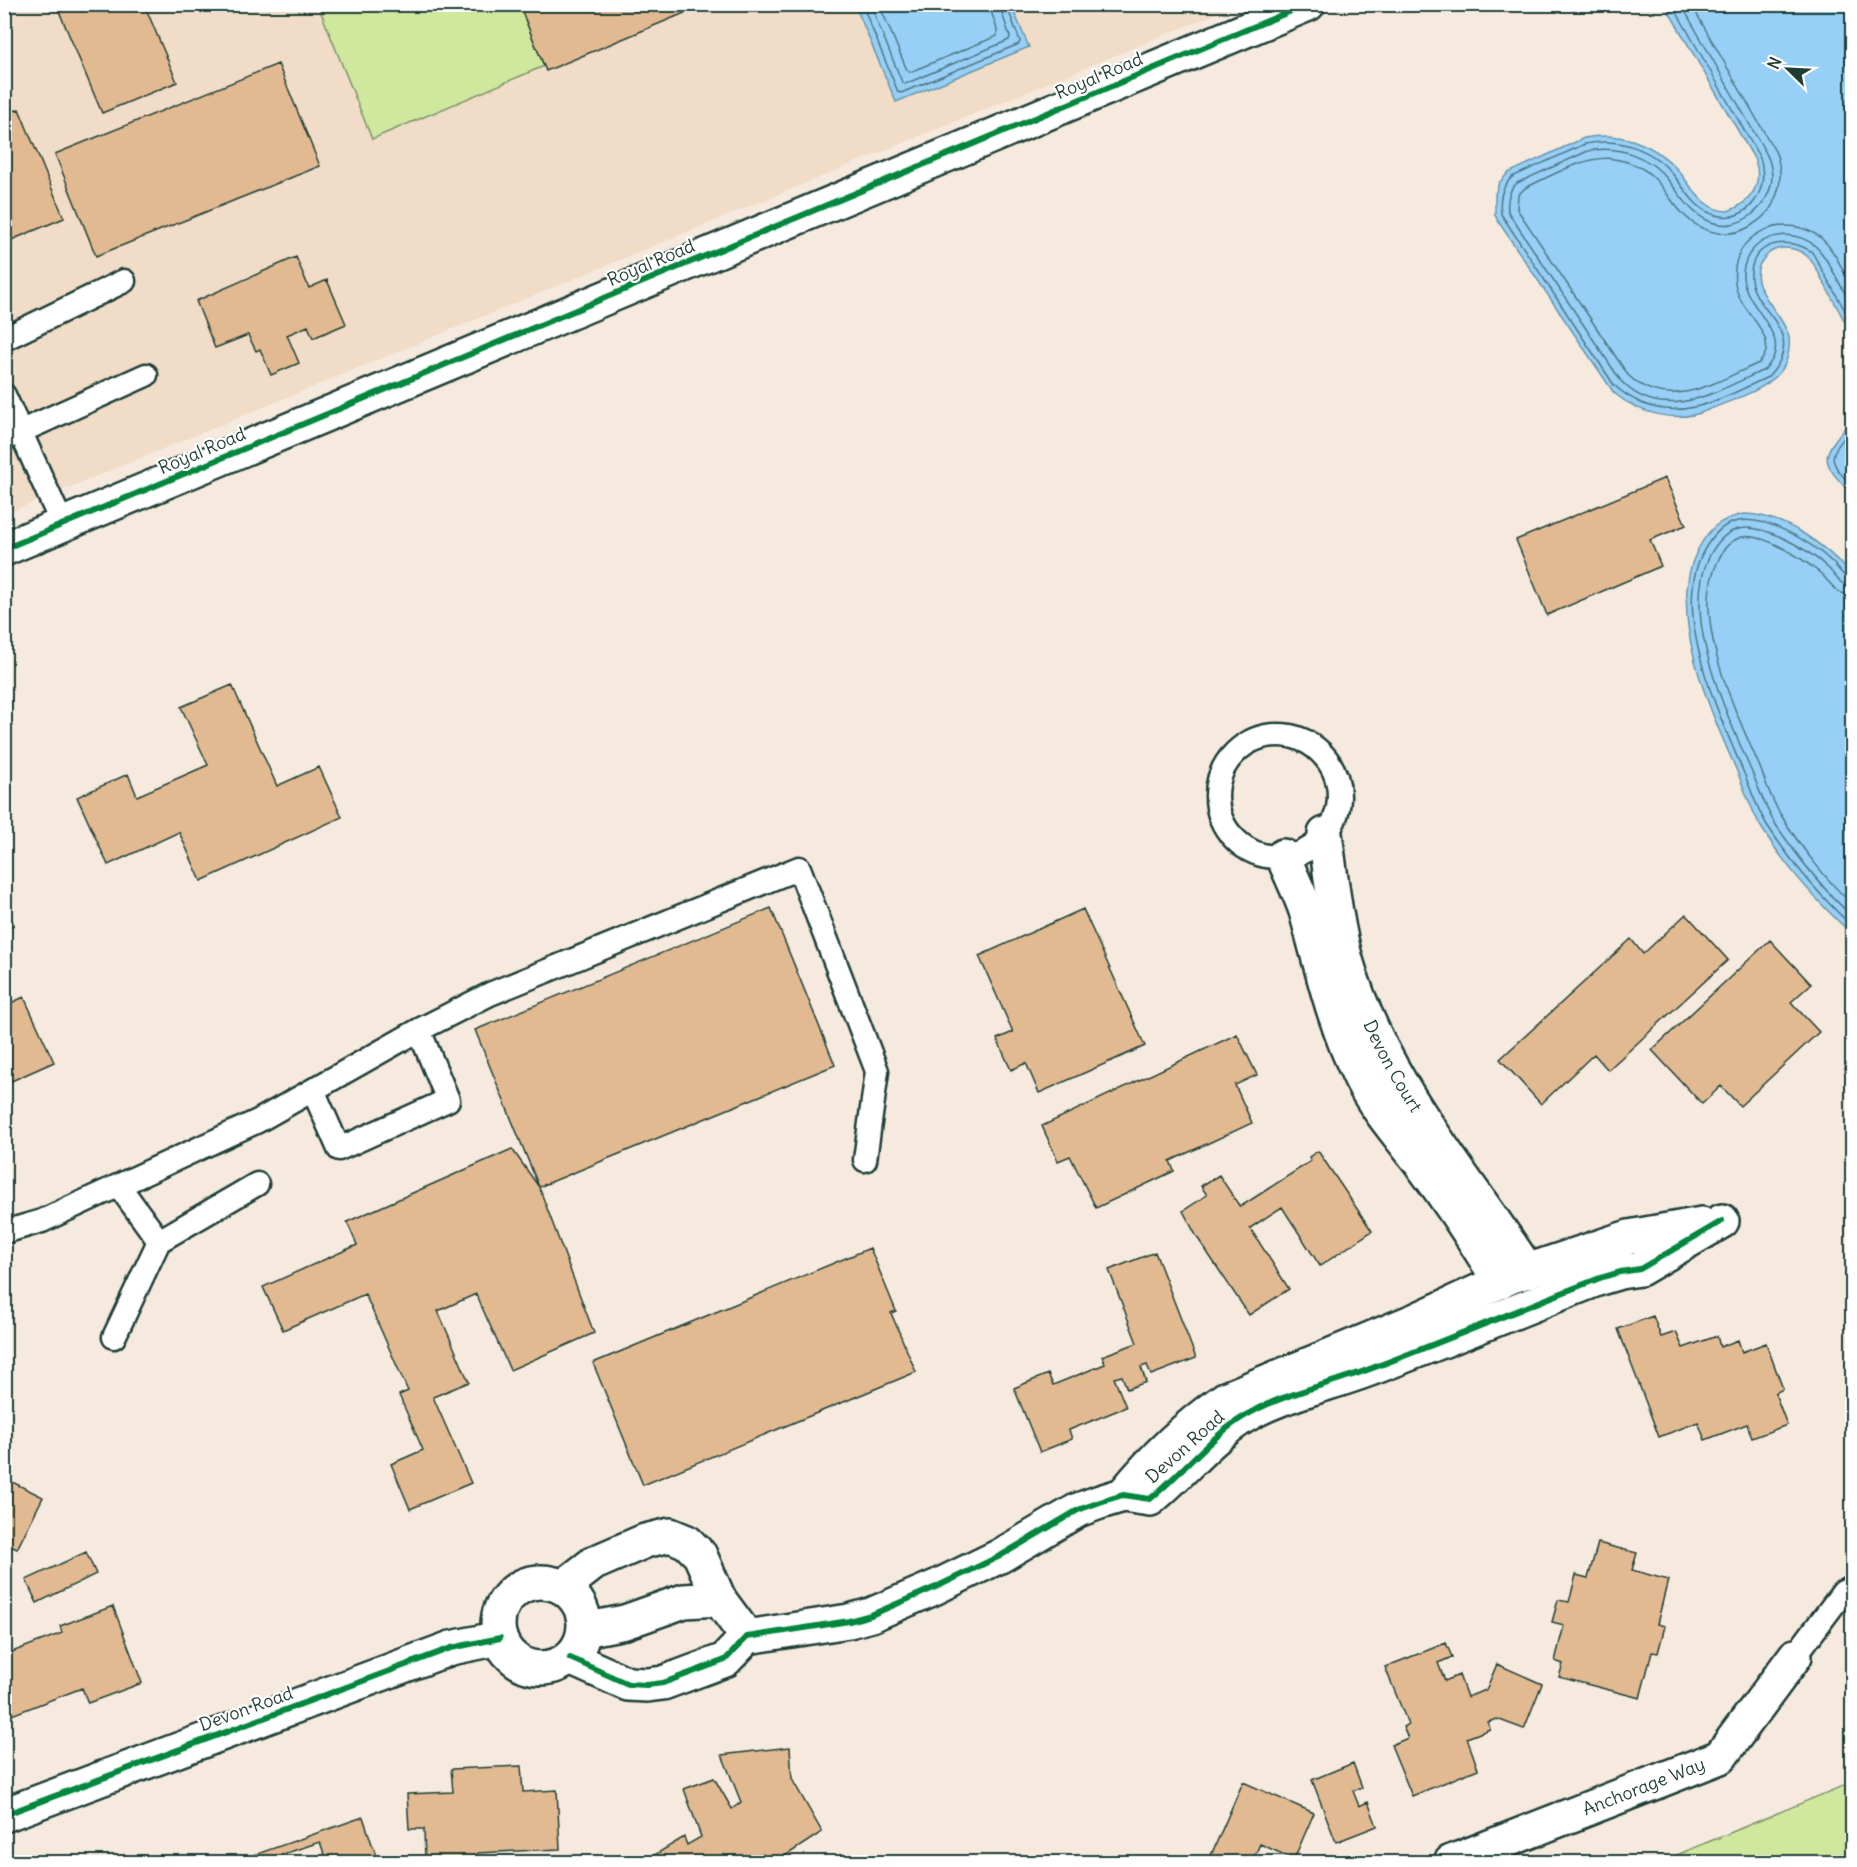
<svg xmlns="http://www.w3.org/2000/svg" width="1857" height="1867" font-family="Delius,sans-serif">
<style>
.built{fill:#f0dcc7}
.green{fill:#d0e89e;stroke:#789269;stroke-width:1.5}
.water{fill:#97cff7;stroke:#6795a9;stroke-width:1.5}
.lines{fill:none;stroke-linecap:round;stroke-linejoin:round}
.shore{stroke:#4f7782;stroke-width:1.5}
.building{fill:#e1ba91;stroke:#1f3d34;stroke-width:1.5}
.lane-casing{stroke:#1f3d34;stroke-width:27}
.street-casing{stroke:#1f3d34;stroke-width:38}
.lane{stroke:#fff;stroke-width:22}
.street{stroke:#fff;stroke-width:33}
.cycleway-casing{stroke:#fff;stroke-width:10}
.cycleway{stroke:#00873e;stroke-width:6}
.labels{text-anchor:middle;stroke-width:4.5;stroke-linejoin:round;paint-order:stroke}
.street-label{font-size:18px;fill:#1f3d34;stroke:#fff}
</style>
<rect width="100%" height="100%" fill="#f6eade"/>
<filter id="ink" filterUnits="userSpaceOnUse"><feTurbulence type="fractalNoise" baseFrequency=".0167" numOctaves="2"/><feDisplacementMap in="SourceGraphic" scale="12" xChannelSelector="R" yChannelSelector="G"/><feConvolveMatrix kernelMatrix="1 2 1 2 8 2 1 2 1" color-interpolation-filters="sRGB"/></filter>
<g filter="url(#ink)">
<!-- built -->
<path class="built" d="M5 5H855L897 102 1028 47 1011 5H1237L5 514Z"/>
<!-- green -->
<path class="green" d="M318 5H519L544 66 372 139Z
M1852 1782V1862H1660Z"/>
<!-- water -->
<path class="water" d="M855 5H1011L1029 47 896 102Z
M1665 5H1852V335C1843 318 1833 300 1824 283 1819 274 1814 262 1807 256 1801 251 1793 248 1785 248 1778 248 1770 251 1765 257 1740 283 1783 311 1789 337 1790 346 1788 357 1785 364 1775 388 1731 400 1708 410 1677 424 1639 414 1614 393L1498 221 1495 215V194L1499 183 1508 173 1584 138C1619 131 1652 142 1677 169 1692 186 1702 211 1728 211 1752 203 1763 183 1755 160Z
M1852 419V494C1816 458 1822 456 1852 419Z
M1744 514C1786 515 1826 546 1852 575V934C1818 903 1786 867 1761 827 1751 809 1744 788 1736 769 1710 710 1666 614 1697 551 1709 528 1719 519 1744 514Z"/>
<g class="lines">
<!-- shore -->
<path class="shore" d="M862 4 898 92 901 93 1019 44 1020 41 1006 4
M870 4 902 82 905 84 1009 40 1010 37 999 4
M879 4 907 70 910 72 997 36C999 26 990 15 990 4
M1672 4 1760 158C1772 193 1743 231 1706 211 1693 204 1684 188 1675 177 1654 149 1619 137 1585 144L1512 177C1501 188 1499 199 1501 214L1614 385C1622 393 1631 398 1641 403 1686 422 1728 395 1768 377 1778 367 1786 353 1783 339 1778 316 1752 301 1751 278 1749 242 1787 235 1812 252L1852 323
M1681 4 1767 155C1770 162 1772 169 1772 177 1771 206 1740 233 1711 222 1691 214 1682 197 1669 181 1650 156 1618 145 1588 151L1517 183C1508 191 1507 200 1508 212L1621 381C1663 426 1719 390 1764 370 1800 336 1740 308 1743 272 1748 231 1802 223 1823 255 1834 271 1843 290 1852 307
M1691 4 1776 153C1782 170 1782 185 1774 201 1770 213 1759 221 1749 227 1728 239 1703 233 1686 217 1673 205 1665 188 1651 175 1641 166 1627 161 1614 159 1588 154 1549 177 1525 188L1518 195 1517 209 1628 375C1668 414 1717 381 1759 363 1766 356 1768 347 1765 338 1757 318 1737 304 1735 282 1729 233 1785 210 1821 238 1835 250 1844 273 1852 289
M1852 428C1829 456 1825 458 1852 486
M1852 579C1843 578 1839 568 1832 562 1811 542 1764 513 1734 522 1721 526 1715 534 1707 545 1667 607 1718 711 1743 771 1751 789 1757 809 1767 825 1791 862 1820 896 1852 926
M1852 586C1840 586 1836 576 1828 568 1809 550 1761 520 1735 530 1723 534 1716 544 1710 555 1679 615 1726 711 1750 768 1758 785 1764 806 1774 822 1797 856 1822 889 1852 916
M1852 595C1836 595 1831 583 1820 573 1803 559 1761 530 1739 538 1728 542 1722 551 1718 561 1689 617 1736 712 1759 765 1766 782 1771 800 1781 815 1798 844 1828 882 1852 904"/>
</g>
<!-- building -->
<path class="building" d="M56 4H144L177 82 102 113Z
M519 4H706L546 71Z
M278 64 320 166 96 256 55 154Z
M19 109 64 218 4 243V115Z
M296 257 309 288 327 280 346 324 313 338 308 326 287 335 299 363 271 375 260 349 256 351 248 335 215 348 196 301Z
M1665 478 1686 525 1650 540 1661 566 1547 615 1516 540Z
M232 685 277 786 319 767 342 817 201 881 179 832 108 865 77 797 128 774 137 796 208 765 181 707Z
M4 901 14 925 4 929Z
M771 908 835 1065 539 1187 475 1030Z
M1083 909 1145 1046 1039 1093 1026 1063 1011 1070 997 1039 1013 1032 979 956Z
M1686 914 1728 960 1608 1070 1594 1054 1541 1104 1500 1059 1631 939 1643 954Z
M1770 940 1811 984 1791 1002 1819 1032 1740 1106 1721 1086 1702 1104 1652 1050Z
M24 997 54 1062 7 1083 4 1077V1006Z
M1237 1034 1257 1075 1235 1085 1252 1123 1170 1161 1174 1171 1096 1208 1070 1156 1058 1161 1042 1126Z
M512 1149 539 1187 594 1333 510 1370 476 1294 438 1311 469 1382 433 1397 471 1483 410 1509 391 1464 423 1450 399 1395 408 1391 365 1294 283 1330 263 1287 357 1245 347 1222Z
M1318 1151 1372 1231 1320 1266 1282 1207 1250 1228 1289 1289 1249 1315 1197 1237 1183 1211 1207 1195 1201 1186 1219 1175 1240 1207 1311 1161 1309 1157Z
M870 1248 896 1311 891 1313 916 1372 643 1485 593 1363Z
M1155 1252 1196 1358 1151 1375 1147 1365 1141 1367 1146 1382 1127 1389 1122 1376 1114 1378 1126 1407 1069 1430 1072 1439 1040 1452 1014 1388 1048 1374 1053 1385 1105 1364 1102 1356 1137 1343 1109 1270Z
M1653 1316 1661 1337 1676 1332 1683 1348 1717 1336 1720 1347 1738 1340 1742 1352 1766 1343 1783 1389 1775 1393 1787 1425 1752 1438 1747 1424 1705 1440 1698 1422 1659 1437 1618 1329Z
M4 1478 43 1497 17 1549 4 1543Z
M1598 1543 1637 1553 1632 1570 1668 1580 1657 1624 1665 1626 1658 1653 1652 1652 1640 1698 1559 1677 1563 1664 1555 1661 1564 1625 1552 1622 1558 1600 1569 1602 1576 1575 1588 1578Z
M86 1552 96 1574 37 1603 26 1580Z
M113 1606 142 1683 88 1703 82 1688 4 1718V1655L62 1633 60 1626Z
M1446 1643 1452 1657 1438 1663 1445 1681 1459 1675 1467 1697 1486 1690 1497 1664 1542 1684 1524 1729 1497 1719 1488 1722 1490 1729 1467 1738 1478 1769 1412 1796 1391 1745 1408 1738 1403 1727 1408 1724 1385 1667Z
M790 1747 792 1779 822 1832 776 1862H767L762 1854 748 1862H643L684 1837 687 1845 701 1837 684 1789 714 1778 732 1809 741 1802 722 1755Z
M1353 1763 1362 1787 1353 1791 1359 1806 1368 1802 1377 1826 1336 1842 1312 1780Z
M521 1766 523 1792 557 1790 560 1849 477 1853V1862H425L424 1829H409L407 1794 453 1792 451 1769Z
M1243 1782 1314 1813 1294 1859 1260 1844 1252 1862H1208Z
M363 1817 378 1862H327L320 1842 265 1860 266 1862H234Z"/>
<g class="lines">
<!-- lane casing -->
<g class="lane-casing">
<path id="lane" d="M4 339 124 281
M4 395 63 526
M4 439 146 375
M1217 796a61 61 0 1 1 122 0a61 61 0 1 1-122 0Z
M313 1090 339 1149 448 1100 419 1030
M119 1186 159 1241 257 1184
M4 1232 42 1221 258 1121 419 1030 490 994 799 868 877 1071 865 1160
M114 1337 159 1241
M1795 1656 1843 1592 1852 1588"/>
</g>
<!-- street casing -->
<g class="street-casing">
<g id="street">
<path d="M4 549 1308 4"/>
<path id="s1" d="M1325 834C1331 876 1335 919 1346 960 1379 1077 1462 1171 1528 1271"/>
<path d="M1283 856C1290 874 1300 893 1306 911 1322 969 1334 1025 1361 1079 1377 1111 1401 1137 1422 1165 1450 1202 1476 1242 1500 1282"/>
<path d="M1123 1495C1153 1458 1186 1426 1225 1399L1416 1320 1512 1276 1629 1237 1702 1224"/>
<circle cx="541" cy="1625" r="43"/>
<path d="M563 1587 594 1563 645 1541 670 1535 687 1542 700 1555 719 1599"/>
<path d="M584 1630 625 1622 684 1601 719 1599 747 1637"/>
<path d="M570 1658 628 1684 647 1685 663 1683 725 1660 747 1637 849 1621 871 1615 936 1587 1000 1556 1078 1510 1100 1502 1123 1495 1150 1499C1182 1473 1208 1439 1243 1417 1278 1395 1327 1385 1367 1370 1445 1341 1522 1308 1600 1278L1620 1272 1640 1269 1722 1221"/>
<path d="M4 1815 451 1648 500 1638"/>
<path id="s2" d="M1451 1862 1720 1757 1795 1656"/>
</g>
</g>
<!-- lane -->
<use href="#lane" class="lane"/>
<!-- street -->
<use href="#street" class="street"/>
<!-- cycleway casing -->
<g class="cycleway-casing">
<path id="cycleway" d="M4 549 1308 4
M570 1658 628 1684 647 1685 663 1683 725 1660 747 1637 849 1621 871 1615 936 1587 1000 1556 1078 1510 1100 1502 1123 1495 1150 1499C1182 1473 1208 1439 1243 1417 1278 1395 1327 1385 1367 1370 1445 1341 1522 1308 1600 1278L1620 1272 1640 1269 1722 1221
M4 1815 451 1648 500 1638"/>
</g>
<!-- cycleway -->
<use href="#cycleway" class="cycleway"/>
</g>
</g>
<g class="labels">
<!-- street labels -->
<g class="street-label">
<text transform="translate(1099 76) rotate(-23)" y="6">Royal Road</text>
<text transform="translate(651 263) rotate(-23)" y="6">Royal Road</text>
<text transform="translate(202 451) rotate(-23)" y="6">Royal Road</text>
<text dy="6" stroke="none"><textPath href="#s1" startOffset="244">Devon Court</textPath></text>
<text transform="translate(1185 1447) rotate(-42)" y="6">Devon Road</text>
<text transform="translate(246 1709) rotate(-20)" y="6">Devon Road</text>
<text dy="6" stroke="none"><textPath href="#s2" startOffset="207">Anchorage Way</textPath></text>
</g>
</g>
<!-- margin -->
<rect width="1857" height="1867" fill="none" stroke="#fff" stroke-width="24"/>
<rect x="12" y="12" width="1833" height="1843" fill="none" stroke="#1f3d34" stroke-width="2" filter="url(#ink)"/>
<!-- north arrow -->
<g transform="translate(1788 69) rotate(294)" stroke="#ffffff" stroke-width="4.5" paint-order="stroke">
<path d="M0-4.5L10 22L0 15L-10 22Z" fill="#1f3d34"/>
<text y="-9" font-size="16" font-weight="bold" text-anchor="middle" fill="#1f3d34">N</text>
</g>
</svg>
